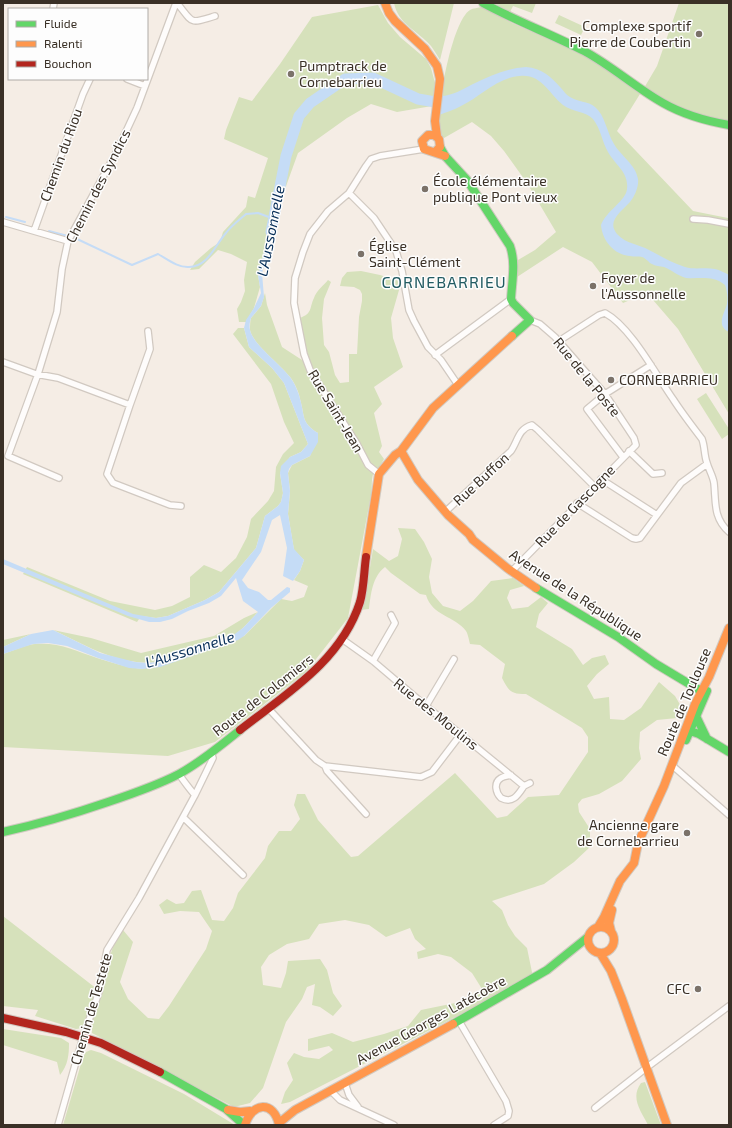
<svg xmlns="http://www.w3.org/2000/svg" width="732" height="1128" font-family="'Exo 2',sans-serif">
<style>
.green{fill:#d6e1bb}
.water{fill:#c5dcf6}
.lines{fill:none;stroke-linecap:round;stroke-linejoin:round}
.stream{stroke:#c5dcf6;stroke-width:2}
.river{stroke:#c5dcf6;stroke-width:11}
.street-casing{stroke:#d1c9c1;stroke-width:8}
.fast-casing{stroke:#d1c9c1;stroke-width:10}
.slow-casing{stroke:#d1c9c1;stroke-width:10}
.jam-casing{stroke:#d1c9c1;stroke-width:10}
.street{stroke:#fefcfb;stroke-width:5.5}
.fast{stroke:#63d668;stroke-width:8}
.slow{stroke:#ff974d;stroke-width:8}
.jam{stroke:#b3261e;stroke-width:8}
.poi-dot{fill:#7b7269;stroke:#fdfdfd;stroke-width:1.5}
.labels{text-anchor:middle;stroke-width:3;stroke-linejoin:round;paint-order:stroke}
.poi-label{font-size:14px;fill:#3a3026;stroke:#fdfdfd;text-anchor:start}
.street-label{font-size:14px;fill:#3a3026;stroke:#fdfdfd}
.water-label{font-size:15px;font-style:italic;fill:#052d57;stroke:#fdfdfd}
.quarter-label{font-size:16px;letter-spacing:1px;fill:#225b62;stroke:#fdfdfd}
</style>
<rect width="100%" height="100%" fill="#f5ede5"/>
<!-- green -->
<path class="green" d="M394 3H454L440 60C437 55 434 50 431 46 418 31 398 24 394 3Z
M494 3H536L532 13 513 6 510 12Z
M679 3H729V121L693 113 671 104 644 88 657 66Z
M378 5 388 23 400 37 426 59 431 68 435 83 432 106 397 112 371 104 347 118 298 153 285 189 278 219 273 218 258 275 260 287 254 308 246 322H239L237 309 241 302 245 291 244 280 247 262 231 254 218 250 199 269 190 270 195 262 211 248 220 242 223 232 246 207 248 196 255 198 268 158 224 139 226 130 239 97 252 101 280 64 312 17Z
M482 7 512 23 583 54 599 64 640 94 617 131 693 211 728 218 729 222V414L678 329 647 293 623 303 592 262 563 247 517 277 518 260 535 250 556 232 527 183 504 151 491 136 472 122 444 138C441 134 438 131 438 125 438 104 452 21 470 10 473 8 478 8 482 7Z
M559 15 585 27 581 35 555 23Z
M361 271 380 275 399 281 401 283 391 318 393 338 403 367 374 387 382 404 374 413 382 446 379 452 384 459 378 469H375C370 480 373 484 371 495L348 618 306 672 215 742 168 756 3 747V654C13 651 25 645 35 644 59 642 76 651 97 658 112 663 127 667 142 669L244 636 281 599 292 601 304 597 308 586 294 580 300 571 304 560 294 550 288 514 290 491 288 473 292 465 310 456 318 433C301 423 305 416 300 399 299 392 294 382 290 377 281 365 252 343 250 330 250 326 250 321 251 318L261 306 265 293 267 305 282 347 302 360 309 358 307 352 300 318C313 313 309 308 314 298 316 291 324 285 328 280L331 282 324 299 322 318 324 345 329 352 335 375 340 383 349 382V354H357L359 317 362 301V294L360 290 354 287 340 286 342 278 347 272Z
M238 328H244L249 347 272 368 284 383 308 444 301 452 290 457 280 473 283 493 281 502 278 506 265 516 256 548 219 592 205 600 168 616 156 618 141 616 137 622 23 574 27 567 110 601 155 610 172 606 190 597V577L204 565 221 572 236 558 247 537 251 519 268 501 274 491 276 467 283 454 294 443 284 422 271 384 233 334Z
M706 393 729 429V434L722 439 697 399Z
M398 528 415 529 424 542 432 559 429 577 432 593 443 606 460 611 473 601 491 581 513 578 524 586 510 590 507 598 512 609 528 607 541 597 548 603 539 614 536 627 572 649 583 665 592 658 605 655 609 664 597 674 587 686 594 699 609 697 610 719 624 720 641 708 659 682 675 696 682 708 677 718 657 720 640 732 639 748 641 759 622 781 599 794 582 799 578 804 579 812 590 829V847L574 862 544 884 492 901 502 910 508 925 515 936 527 948 533 977 290 1102 281 1104 285 1092 293 1080 287 1063 294 1053 304 1057 319 1059 333 1050 329 1046 308 1051V1039L332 1033 353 1042 384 1034 408 1026 421 1010 460 1002 482 989 472 973 451 957 438 954 418 959 417 952 426 949 415 939 410 928 386 937 369 925 345 920 319 924 309 939 287 944 269 955 261 967 263 985 281 988 286 973 288 961 320 959 327 970 333 993 342 1006 333 1016 320 1007 312 1005 315 984 307 987 302 999 286 1022 263 1088 250 1103 234 1107 92 1033 93 1006 114 944 123 930 133 942 120 982 128 999 148 1018 159 1019 169 1006 206 949 212 931 199 912 180 911 164 914 159 905 167 899 176 904 184 903 192 891 201 890 212 920 224 921 233 908 238 893 265 858 268 846 279 831H291L300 819 294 805 297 794H305L318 820 351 857 358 856 455 773 497 818 507 816 528 797 559 795 588 752V737L582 728 526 694C510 694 509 691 502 678L505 664 480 645 470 644C469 640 468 634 466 631 455 616 432 616 426 595L420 594 391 573 385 567C372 577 371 594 369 609L360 610 364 604 373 549 389 561 398 556 402 539Z
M258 612 243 628 232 637 158 662C121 667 85 645 53 630L91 638 141 653 214 636 244 618Z
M31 634 3 647V640Z
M3 916 97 989 83 1028 76 1029 35 1016 38 1010 3 1006Z
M3 1029 61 1038 69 1043C69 1055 68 1065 60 1075L57 1062 3 1045Z
M91 1050 101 1053 184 1094 235 1125H63L83 1057 86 1052Z
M645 1082 661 1125H648C641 1111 630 1098 641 1083Z"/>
<!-- water -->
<path class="water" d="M526 67C542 68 551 77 561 88 564 91 566 95 570 97 577 102 588 101 595 107 605 115 607 133 614 144 621 156 636 165 638 179 639 186 635 196 630 202 622 211 606 221 617 234 626 244 639 244 649 250 661 256 672 263 685 267 695 270 705 267 715 269 720 270 725 273 729 275V332C716 326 724 314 727 304 728 297 727 291 725 285 713 275 700 279 686 278 678 276 672 270 664 267 660 266 655 266 652 264 649 263 646 258 642 257 639 256 634 257 630 256 614 255 602 240 601 225 606 211 626 201 627 189 629 172 615 165 608 152 602 142 601 129 593 119 586 111 572 112 563 105 549 94 542 74 520 76 498 77 480 97 461 106 454 110 446 112 439 115L441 96C452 96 463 89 473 84 490 76 507 68 526 67Z
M273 218 278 219 262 273 264 297 261 306 251 318C250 321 249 326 250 330 252 343 281 365 290 377 294 382 299 393 300 399 305 416 301 423 318 433V442L310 456 292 465 289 469 288 473 290 491 288 514 294 549 304 560 300 571 293 581 283 576 287 548 280 515 272 520 261 552 242 580 248 588 259 592 268 600H271L287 587 290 588V592L271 608 244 636 238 640 160 667 142 669 129 668 98 658 67 646 48 643 33 644 3 654V647L31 634 53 630 100 653 135 662 147 663 158 662 232 636 243 628 258 612 243 601 236 578 221 596 209 603 188 611 172 619 160 622H149L128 616 3 564V559L133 614 156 618 168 616 205 600 219 592 256 548 265 516 278 506 281 502 283 493 280 473 281 466 290 457 301 452 308 444 284 383 272 368 249 347 244 328 246 320 254 308 261 293 258 275Z"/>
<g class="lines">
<!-- stream -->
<path class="stream" d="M6 217 25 222
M49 231 75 238 132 265 158 254C167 259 178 268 189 267 208 267 215 245 226 233 231 226 239 220 246 214L258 213 274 219"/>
<!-- river -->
<path class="river" d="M271 232 286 156 299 116 310 103 345 79 373 78 418 99 447 104"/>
<!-- street casing -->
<g class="street-casing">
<path id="street" d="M177 3C194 24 189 24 215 16
M53 9 54 3
M127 79 145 86
M349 193 374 218 396 251 402 271 409 310 414 321 428 347 441 360 458 385
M693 219 708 220 729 224
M3 222 68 241
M34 231 83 94 90 79
M559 341 599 315 605 313C631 327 656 375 673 399 682 413 692 426 702 439 705 447 704 455 707 463 709 470 713 476 714 483 716 502 713 518 729 532
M435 355 511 299
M3 362 36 374 58 378 130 405 150 349 148 331
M130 405 107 474 113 483 170 505 181 506
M629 451 653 474 662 473
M623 457 587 409 605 394 651 365
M379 474 368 465 357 444 310 370 304 354 294 303 295 278 303 252 310 234 328 211 349 193 366 166 371 159 380 156 424 149
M59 478 8 456 38 374 57 312 62 269 68 241 117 151 137 108 176 3
M601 479 657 515
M577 503 632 538 636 539 640 538 681 483 707 464
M445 512 511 451C518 441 518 429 532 425L538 430 594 486
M512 571 636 445 634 438 605 394 555 337 540 324 530 320
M342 639 373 661 426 706 524 786 530 783
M373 661 395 623 391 615
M426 706 454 659
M268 708 316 760 325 766 421 777 432 772 461 734
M325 766 327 771 366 814
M674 767 729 815
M179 774C182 779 192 792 195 795L213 758 211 752
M511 775C508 776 504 776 501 778 493 783 496 793 501 798 513 804 518 795 524 786
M184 818 243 875
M459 1021 506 1101 509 1111 508 1116 494 1125
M345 1083 349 1095 358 1107
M331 1091 340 1100 394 1125
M595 1108 646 1068 729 1006
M58 1125 83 1037 99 992 107 950 139 898 195 795"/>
</g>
<!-- fast casing -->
<g class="fast-casing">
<path id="fast" d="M483 3C516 21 551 34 584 51 612 66 636 88 663 103 684 115 706 121 729 125
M440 147 445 156 467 180 510 246C516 263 512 281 511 299L513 303 530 320 512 336
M536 588 618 637 656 664 701 691
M696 716 707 739
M690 731 699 734 729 752
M686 740 707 691
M3 832C39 824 73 814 108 802 132 794 156 786 179 774 201 762 220 746 240 730
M453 1024 547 970 588 937
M160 1072 226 1109 244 1125"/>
</g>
<!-- slow casing -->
<g class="slow-casing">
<path id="slow" d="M385 3 389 13 395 21 425 49 437 66 440 79 435 121 437 136
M435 152 440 147 439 139 434 135H428L422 141 424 149 445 156
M401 451 418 480 448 515 469 534 473 540 507 568 536 588
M366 557 379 474 395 455 401 451 433 408 512 336
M588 940a13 13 0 1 1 26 0a13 13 0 1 1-26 0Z
M598 927 604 917 620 881 634 863 638 843 664 786 695 704 709 677 729 628
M611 931 609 923 612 910
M600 953 611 971 622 999 667 1125
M228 1110 240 1112 250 1111
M279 1123 295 1110 453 1024
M245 1125C252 1102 274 1100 279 1125"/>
</g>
<!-- jam casing -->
<g class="jam-casing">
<path id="jam" d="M240 730C286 694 341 661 360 602 364 588 364 571 366 557
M3 1018 66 1032 101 1043 160 1072"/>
</g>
<!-- street -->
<use href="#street" class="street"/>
<!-- fast -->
<use href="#fast" class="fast"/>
<!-- slow -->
<use href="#slow" class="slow"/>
<!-- jam -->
<use href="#jam" class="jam"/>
</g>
<!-- markers -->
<g class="poi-dot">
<circle cx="699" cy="34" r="4"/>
<circle cx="291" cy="74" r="4"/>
<circle cx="425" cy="189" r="4"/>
<circle cx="361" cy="254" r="4"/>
<circle cx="593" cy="286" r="4"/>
<circle cx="611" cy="380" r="4"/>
<circle cx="687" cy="833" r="4"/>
<circle cx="698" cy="989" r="4"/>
</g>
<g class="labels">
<!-- poi labels -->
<g class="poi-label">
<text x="691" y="31" text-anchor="end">Complexe sportif<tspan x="691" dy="16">Pierre de Coubertin</tspan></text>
<text x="299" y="71">Pumptrack de<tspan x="299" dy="16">Cornebarrieu</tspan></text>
<text x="433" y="186">École élémentaire<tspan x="433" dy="16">publique Pont vieux</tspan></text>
<text x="369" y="251">Église<tspan x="369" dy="16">Saint-Clément</tspan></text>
<text x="601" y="283">Foyer de<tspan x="601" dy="16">l'Aussonnelle</tspan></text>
<text x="619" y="385">CORNEBARRIEU</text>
<text x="679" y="830" text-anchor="end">Ancienne gare<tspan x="679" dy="16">de Cornebarrieu</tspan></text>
<text x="690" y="994" text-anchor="end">CFC</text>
</g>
<!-- street labels -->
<g class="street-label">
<text transform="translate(61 155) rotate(-70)" y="5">Chemin du Riou</text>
<text transform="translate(98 186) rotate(-63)" y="5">Chemin des Syndics</text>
<text transform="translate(587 377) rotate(51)" y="5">Rue de la Poste</text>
<text transform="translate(336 411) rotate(59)" y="5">Rue Saint-Jean</text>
<text transform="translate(481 479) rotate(-43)" y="5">Rue Buffon</text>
<text transform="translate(575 506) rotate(-46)" y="5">Rue de Gascogne</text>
<text transform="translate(576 595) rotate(33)" y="5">Avenue de la République</text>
<text transform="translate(263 695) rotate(-38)" y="5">Route de Colomiers</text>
<text transform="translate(684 702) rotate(-67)" y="5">Route de Toulouse</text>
<text transform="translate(436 714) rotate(39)" y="5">Rue des Moulins</text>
<text transform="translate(91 1009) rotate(-74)" y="5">Chemin de Testete</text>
<text transform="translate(431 1020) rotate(-29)" y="5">Avenue Georges Latécoère</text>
</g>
<!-- water labels -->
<g class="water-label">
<text transform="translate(271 231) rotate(-79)" y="5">L'Aussonnelle</text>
<text transform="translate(190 650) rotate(-17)" y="5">L'Aussonnelle</text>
</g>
<!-- quarter labels -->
<g class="quarter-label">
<text x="444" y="288">CORNEBARRIEU</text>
</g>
</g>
<!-- border -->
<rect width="732" height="1128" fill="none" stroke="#3a3026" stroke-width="8"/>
<!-- legend -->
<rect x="8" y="8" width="140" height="72" fill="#fdfdfd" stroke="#afaba7"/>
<rect x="16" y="21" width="20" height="6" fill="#63d668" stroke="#afaba7"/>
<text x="44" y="28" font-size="12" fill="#3a3026">Fluide</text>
<rect x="16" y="41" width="20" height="6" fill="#ff974d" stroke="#afaba7"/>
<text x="44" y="48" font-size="12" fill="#3a3026">Ralenti</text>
<rect x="16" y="61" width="20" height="6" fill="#b3261e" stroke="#afaba7"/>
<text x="44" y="68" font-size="12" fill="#3a3026">Bouchon</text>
</svg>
